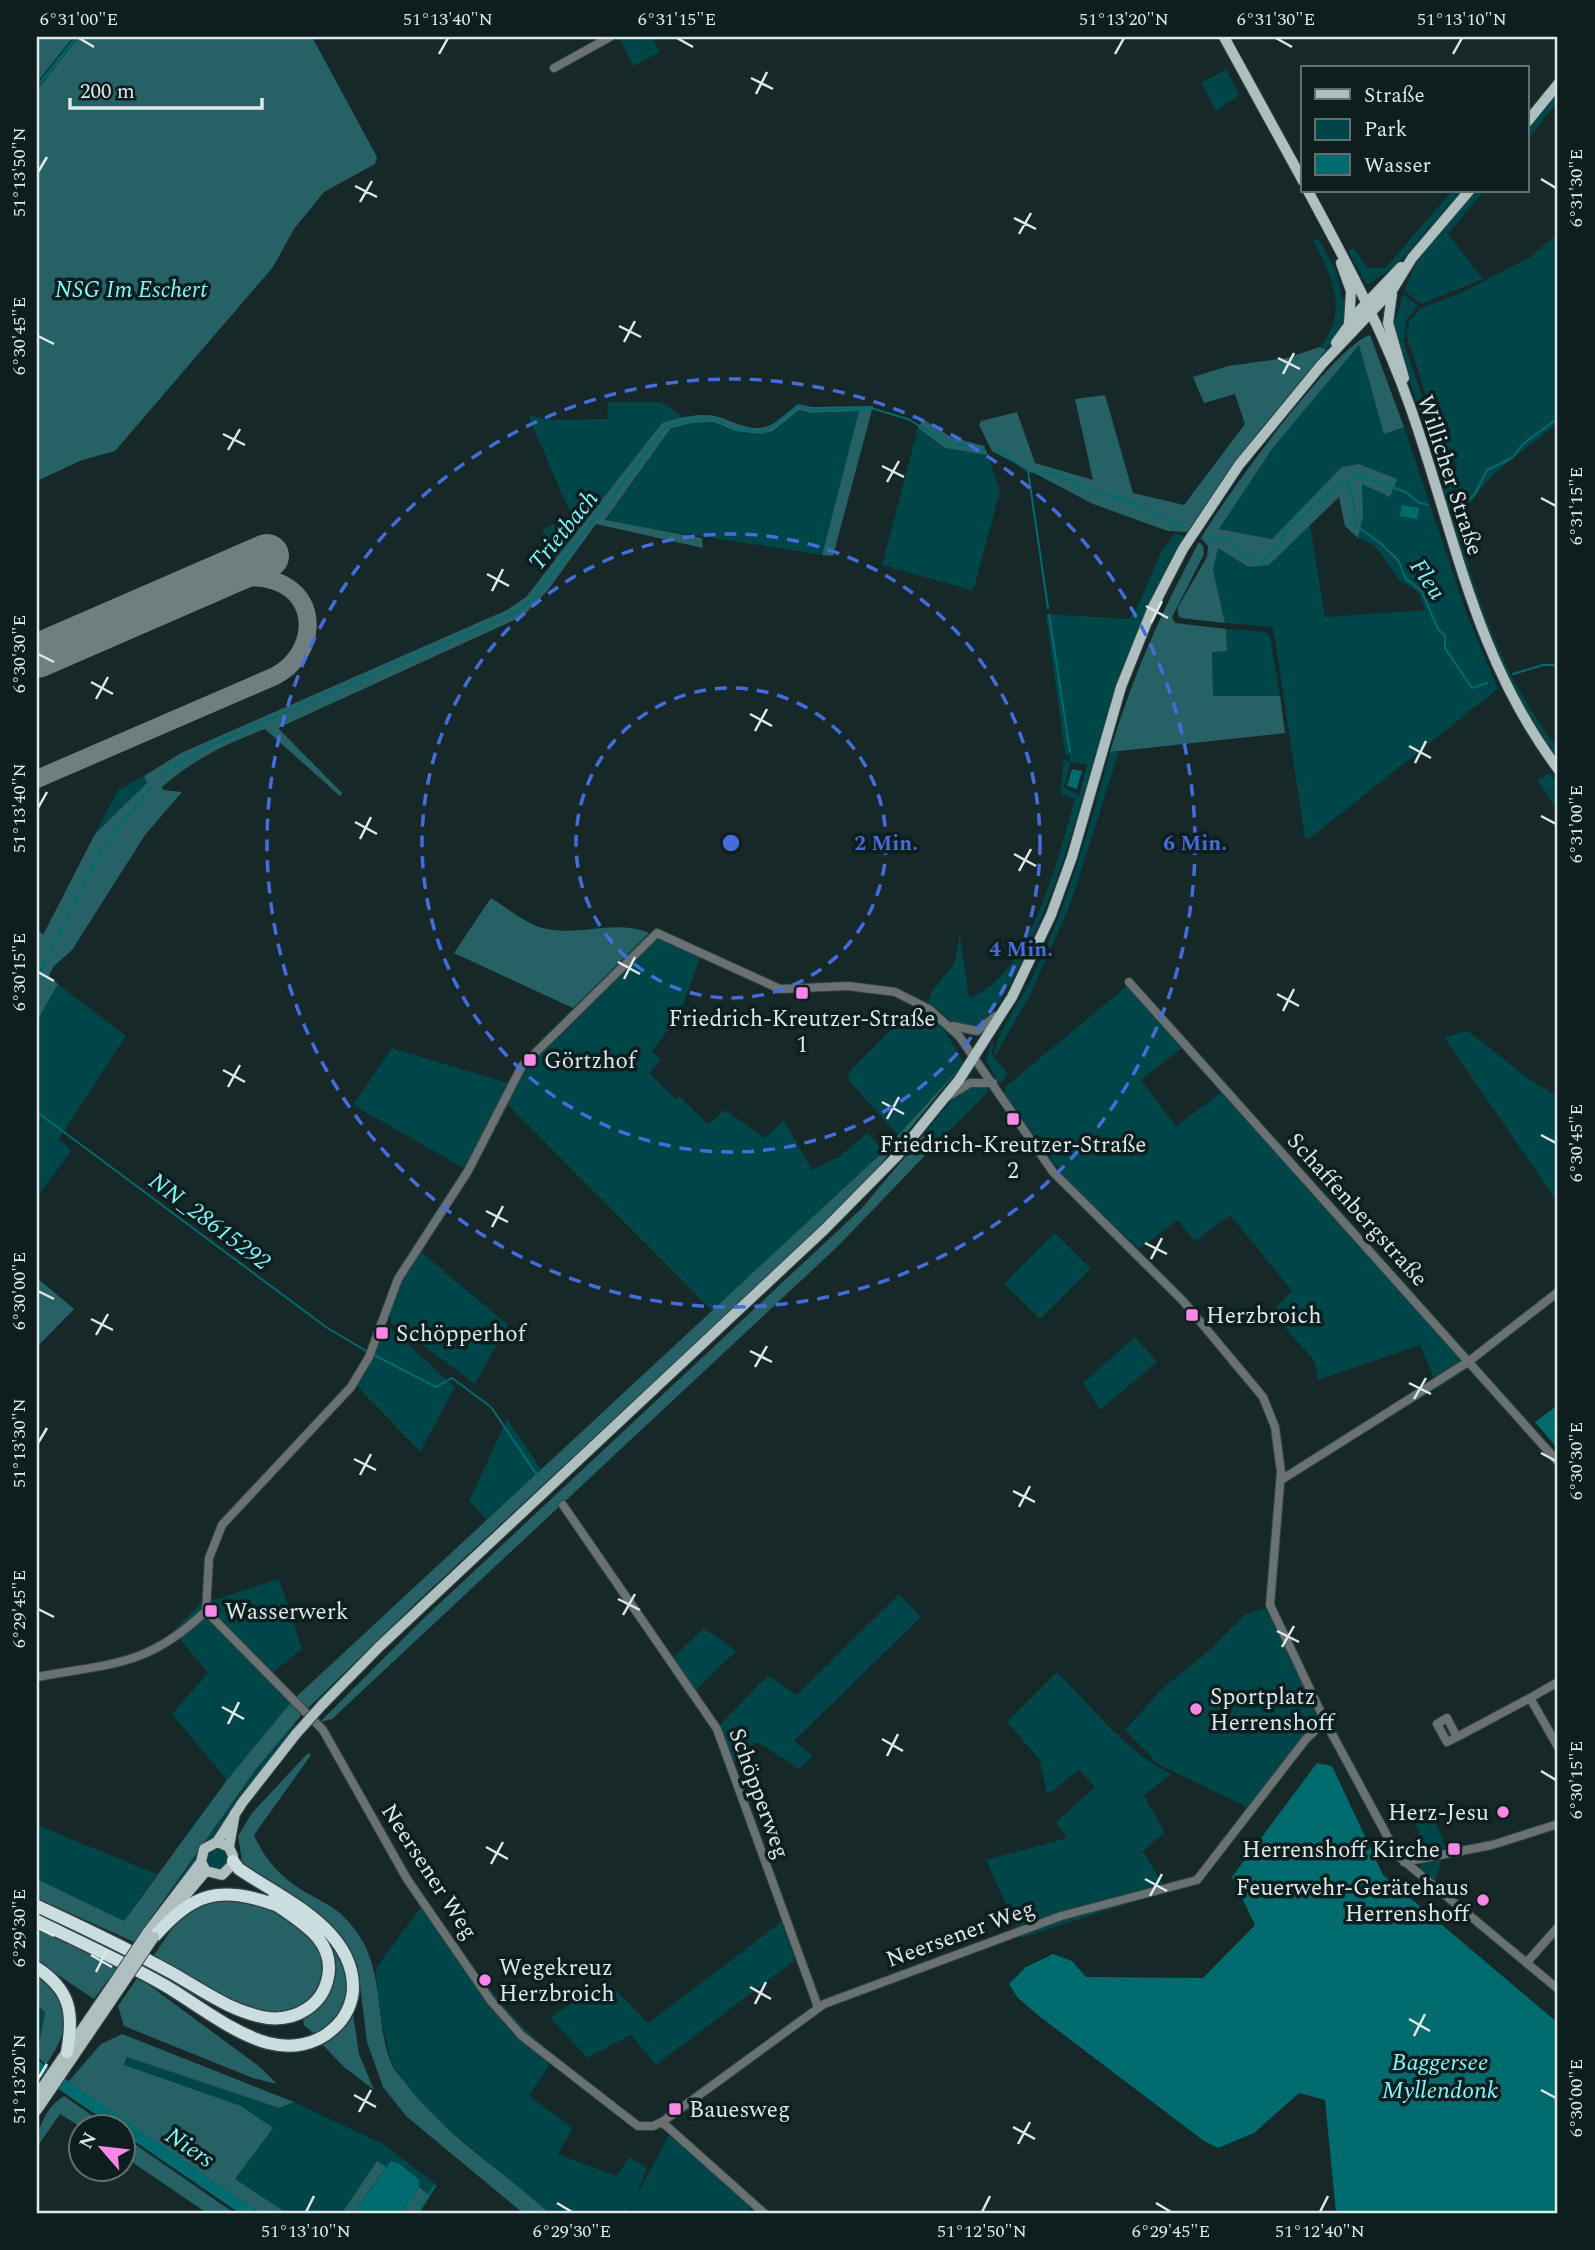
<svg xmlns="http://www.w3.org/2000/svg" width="1595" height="2250" font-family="Spectral,serif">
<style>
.green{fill:#004548;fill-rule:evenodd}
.forest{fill:#266265}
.water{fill:#006b6e}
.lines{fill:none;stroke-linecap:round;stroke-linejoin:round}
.stream{stroke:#006b6e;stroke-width:2}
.river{stroke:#006b6e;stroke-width:12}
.taxiway{stroke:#707e7e;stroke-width:18}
.runway{stroke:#707e7e;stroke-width:44}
.minor-casing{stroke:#334344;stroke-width:10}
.major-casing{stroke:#334344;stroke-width:12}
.highway-casing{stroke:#334344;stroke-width:15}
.minor{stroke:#697172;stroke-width:8}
.major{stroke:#aebfc0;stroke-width:10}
.highway{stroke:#cadedf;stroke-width:12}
.major-bridge-casing{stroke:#334344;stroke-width:12;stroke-linecap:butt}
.major-bridge{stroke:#aebfc0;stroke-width:10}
.ticks{fill:none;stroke:#dee8e8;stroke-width:2.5}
.ring{fill:none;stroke:#446ddb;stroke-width:3.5;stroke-dasharray:12 9}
.poi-dot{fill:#f987e8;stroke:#0e1e1f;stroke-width:2.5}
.labels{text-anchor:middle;stroke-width:7;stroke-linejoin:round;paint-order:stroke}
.park-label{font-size:23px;font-style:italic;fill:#83f7fc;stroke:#0e1e1f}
.street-label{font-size:23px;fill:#dee8e8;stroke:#0e1e1f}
.poi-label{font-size:23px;fill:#dee8e8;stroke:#0e1e1f;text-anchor:start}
.water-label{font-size:24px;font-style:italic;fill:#81f5f9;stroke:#0e1e1f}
.centre{fill:#446ddb;stroke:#0e1e1f;stroke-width:3.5}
.ring-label{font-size:21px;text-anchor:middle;font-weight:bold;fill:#446ddb;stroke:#0e1e1f;stroke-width:7;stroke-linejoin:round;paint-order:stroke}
.neatline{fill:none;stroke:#dee8e8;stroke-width:2.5}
.ticks-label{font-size:18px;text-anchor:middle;fill:#dee8e8}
</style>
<rect width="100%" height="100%" fill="#172829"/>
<!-- green -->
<path class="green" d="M73 37H79L37 90V82Z
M619 37H652L660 52 633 66Z
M1226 69 1239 95 1216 111 1201 83Z
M1558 94V102L1527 140V130Z
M1452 191H1461L1397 265 1367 285 1348 251 1353 248 1368 268H1385Z
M1476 191H1484L1448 234 1483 279 1422 304 1404 291 1417 261Z
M1558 233V422C1535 443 1506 460 1485 484 1474 498 1471 506 1454 513 1472 584 1495 656 1536 717 1544 729 1547 738 1558 746V761L1511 686 1480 612 1449 516 1453 513 1447 509 1441 486 1455 474 1457 465 1439 436 1406 334 1409 321 1421 308 1463 292 1529 258Z
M1318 238 1336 271 1343 301 1349 303 1340 330 1326 350 1320 347C1349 312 1332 275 1313 241Z
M1403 294 1418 306 1406 320 1404 343 1437 439 1453 468 1446 477 1435 471 1426 429 1395 340 1390 317 1396 318Z
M1359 345 1384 433 1404 427 1468 618 1498 689 1310 838H1305L1273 627 1225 623 1213 570 1218 548 1248 567 1269 565 1310 524 1325 617 1425 610 1419 593 1399 580 1375 546 1358 538 1363 517 1361 484 1397 480 1359 464 1342 467 1272 539 1219 529 1272 449Z
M608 402H661L683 417 662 423 556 561 542 530 571 515 528 415 550 420 607 419Z
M799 410 811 413 859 411 822 555 605 521 671 428 692 423 714 422 735 431H773Z
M918 428 945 448 988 455 1000 491 974 588 970 590 882 565Z
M1175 533 1185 536C1162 576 1142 617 1126 661 1090 761 1071 862 1023 958 1012 982 997 1013 975 1028H960L928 1002 931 992 954 964 960 934 969 998C1031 976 1058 857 1075 799L1062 795C1057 782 1068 769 1061 758L1069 762 1070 755 1065 754 1046 614 1128 619 1135 612 1162 550ZM1071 762 1087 765 1079 795 1064 787Z
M1226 629 1266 632 1270 636 1280 696H1213L1212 651H1227Z
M1110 752H1119L1070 905 1030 995 995 1056C991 1040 1023 997 1031 980 1067 907 1089 830 1110 752Z
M1550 773 1558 784V811L1537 780Z
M144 776 147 783 95 834 118 790Z
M649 933 701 955 679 1016 652 1051 661 1059 649 1073 676 1099 679 1096 708 1124 725 1110 765 1138 784 1120 812 1170 840 1156 867 1133 884 1151 713 1312 508 1105 472 1173 353 1105 392 1048 508 1083 540 1041Z
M58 984 126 1036 59 1139 72 1150 37 1197V1021Z
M1127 986 1183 1047 1141 1080 1176 1126 1223 1091 1469 1367 1438 1388 1420 1345 1318 1380 1314 1360 1271 1312 1292 1291 1230 1215 1197 1240 1192 1239 1178 1220 1139 1249 1067 1181 1005 1094V1087Z
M914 1006 943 1028 964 1063 899 1136 848 1080 850 1071Z
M1468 1031 1525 1076 1558 1097V1203L1444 1037Z
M991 1043H994L992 1054 1008 1074 1002 1082H998L986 1061Z
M982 1085 988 1089 985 1095 937 1143 926 1132C940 1114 958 1087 982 1085Z
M1055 1233 1091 1269 1040 1319 1004 1284Z
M420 1251 508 1325 475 1384 391 1322C384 1298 408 1270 420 1251Z
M389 1327 455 1387 420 1452 357 1386 372 1361 384 1329Z
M1135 1337 1157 1362 1100 1410 1083 1383Z
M507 1419 542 1470 487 1520 469 1501Z
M279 1579 302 1649 271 1674 292 1701 227 1780 172 1714 208 1673 173 1631 200 1604Z
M899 1594 921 1617 794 1741 813 1756 799 1769 757 1742 733 1764 719 1726 768 1675 797 1695Z
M425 1595 427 1597 319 1702 317 1700Z
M1266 1608 1319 1716 1317 1723 1250 1809 1158 1764 1125 1730 1162 1689 1212 1648 1244 1615Z
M704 1628 736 1651 695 1691 672 1659Z
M1057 1672C1092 1707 1127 1752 1171 1774L1144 1796 1165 1832 1143 1851 1167 1891 1021 1938 986 1860 1067 1838 1056 1822 1095 1787 1079 1770 1047 1795 1040 1760 1007 1722Z
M294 1723 297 1727 139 1936 256 1769Z
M1428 1803 1446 1848 1438 1850 1437 1847 1426 1852 1412 1814Z
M37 1825 157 1874 124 1921 37 1879Z
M214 1846 225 1849 230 1860 222 1871 209 1869 204 1858Z
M1441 1860 1435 1883 1419 1870 1421 1863Z
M426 1900C464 1956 501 2012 555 2056L529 2096 573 2128 558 2154 616 2176 630 2157 647 2168 635 2199 670 2133 752 2207 746 2213H638L631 2208 628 2213H549L427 2111 392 2065 377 2002 376 1968Z
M781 1922 795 1960 656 2065 631 2035 587 2058 550 2017 607 1981 648 2023Z
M37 2005 45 2012 40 2045 37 2043Z
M127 2057 279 2108 294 2102 383 2144 437 2185 430 2196 419 2188 402 2213H353L386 2167 377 2161 342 2213H287L235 2179 272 2128 123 2066Z"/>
<!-- forest -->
<path class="forest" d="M37 37H73L37 82Z
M79 37H312L377 157 375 164 324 192 294 229 273 267 115 451 82 460 37 481V90Z
M1370 335 1404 427 1384 434 1359 345 1272 449 1219 529 1272 539 1342 467 1359 464 1397 479 1390 497 1362 484 1363 517 1358 538 1345 526 1339 497 1269 565 1248 567 1218 548 1213 570 1225 623 1181 618 1178 614V607L1207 557 1208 546 1201 538C1223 500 1334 346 1370 335Z
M1320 347 1326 350 1256 435 1187 532 1168 531 1093 504 992 451 979 425 981 421 1017 412 1035 463 1093 480 1075 399 1105 395 1133 493 1184 505 1245 424 1235 394 1204 403 1193 377 1228 366 1287 358Z
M798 404 812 407 873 406 833 556 822 555 859 411 811 413 799 410 773 431 761 434 735 431 714 422 692 423 671 428 605 520 702 538 703 548 596 524 548 590 523 616 278 728 342 793 340 796 265 729C226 744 194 759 162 787L163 790 182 792 145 835 72 950 53 967 49 976 58 984 37 1021V928L43 935 95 834 147 783 144 776 181 753 507 610 526 597 662 423C679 418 697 413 715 416 732 420 749 433 768 426 778 423 789 411 798 404Z
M923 419 951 437 984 446 988 455 945 448 918 428Z
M1199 542 1203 546 1204 554 1172 617 1175 623 1226 629 1227 651 1212 652 1213 696H1280L1285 733 1110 752C1134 672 1160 615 1199 542Z
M491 898C507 908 529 926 547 929 581 936 616 919 649 933L573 1008 454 953Z
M964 1063 856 1194 418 1601 307 1709 295 1698 884 1151Z
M926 1132 937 1143 838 1246 332 1719 320 1722 423 1619 862 1208Z
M37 1278 74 1309 37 1347Z
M292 1701 303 1713 256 1769 134 1942 37 1898V1879L124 1921 227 1780Z
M308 1753 311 1755 254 1835C262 1854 276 1872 293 1884 319 1903 335 1902 356 1931 385 1970 374 2019 391 2063 394 2071 402 2078 407 2085 446 2136 502 2170 549 2213H523L406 2116 383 2087 367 2042 359 1977 351 1952 334 1929 243 1867 238 1836 252 1813Z
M215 1897C232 1900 258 1900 273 1908 290 1918 317 1936 323 1955 334 1993 296 2019 262 2013 228 2006 184 1973 154 1955L176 1923Z
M37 1928 118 1967 94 1999 37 1961Z
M337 1948C340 1957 345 1966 347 1975 352 1998 336 2028 313 2033L304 2025 303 2019 333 1965V1951Z
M37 1975C78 2002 70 2028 46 2065L37 2056 45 2012 37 2005Z
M138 1977 260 2067 277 2084 253 2078 124 2026 118 2006Z
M353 2014 359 2054 374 2090 344 2067 322 2044 340 2031Z
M122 2034 294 2102 279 2108 127 2057 124 2065 241 2106 273 2128 235 2179 287 2213H260L68 2082 101 2044Z
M64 2096 109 2127H81L60 2114 37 2147C37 2128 46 2107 64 2096Z
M123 2136 234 2213H207L123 2156Z
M377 2161 386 2167 353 2213H342Z
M419 2187 430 2196 419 2213H402Z"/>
<!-- water -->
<path class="water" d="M1402 505 1419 508 1417 519 1400 516Z
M1072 769 1082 771 1077 789 1067 786Z
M1558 1405V1449L1535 1422Z
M1317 1763 1332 1766 1383 1875 1558 2023V2213H1336L1325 2100 1299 2093 1254 2133 1218 2148 1204 2141 1039 2016 1018 1998 1009 1984 1026 1967 1053 1954 1072 1961 1086 1977 1203 1978 1255 1925 1232 1877Z
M391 2161 400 2164 419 2180V2187L402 2213H353Z"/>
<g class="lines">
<!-- stream -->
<path class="stream" d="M37 87 77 37
M997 449 1028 471 1056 474 1091 491 1126 500 1184 528
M1028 471 1048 608
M1347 482 1353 499 1355 525 1379 542 1398 560 1406 579 1421 590 1438 629 1445 636V648L1472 688 1487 683
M1446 501 1465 503 1475 494 1487 470 1512 458 1523 444 1558 418
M1202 538 1229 539 1243 553 1262 561 1281 545 1283 532 1339 485 1359 476 1406 492 1418 502 1428 505
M1049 615 1070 752
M1513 674 1543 665H1558
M162 775 202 749 520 610 534 597 666 427 692 419H715L736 429 764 432 798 406 812 410 871 408 908 419 946 442 984 450
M37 978 103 847 150 789
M37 1112 326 1327 366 1351
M374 1355 436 1387 452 1378 491 1407 539 1478
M416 2213 435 2186"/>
<!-- river -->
<path class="river" d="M37 2067 250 2213"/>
<!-- taxiway -->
<path class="taxiway" d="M37 779 275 676C315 656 322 597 275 581 254 574 226 578 205 583"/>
<!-- runway -->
<path class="runway" d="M37 656 267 556"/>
<!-- minor casing -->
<g class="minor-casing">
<path id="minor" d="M554 68 610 37
M1129 982 1558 1462
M953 1026 977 1031 996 1016
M947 1097 970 1083H993
M1281 1480 1468 1362 1558 1292
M563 1505 717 1729 818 2007
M206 1611 209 1558 222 1525 351 1387 369 1357 398 1279 468 1171 522 1066 657 933 780 989 848 986 895 992 929 1009 959 1036 1053 1172 1183 1301 1263 1397 1275 1427 1281 1472 1270 1605 1325 1721 1398 1856 1558 1989
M206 1611 323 1730 407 1879 491 2001 522 2036 638 2126H653L662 2122 824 2004 1061 1916 1197 1880 1306 1739 1325 1721
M37 1677C112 1663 147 1667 206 1611
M1558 1682 1530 1698 1558 1747
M1457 1737 1447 1742 1437 1724 1447 1718 1457 1737 1530 1698
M1404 1862 1492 1845 1558 1824
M1528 1961 1558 1927
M662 2122 764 2213"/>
</g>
<!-- major casing -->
<g class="major-casing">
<path id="major" d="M1224 37 1303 181
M1527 122 1558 84
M1308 191C1347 263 1385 334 1412 412 1456 539 1475 658 1558 769
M1341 263 1351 291 1349 323
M1392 294 1388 323 1404 378
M1336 343 1359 311 1401 267
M322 1705 379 1647 825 1229 897 1156 959 1080 1012 997 1051 915 1072 857 1121 687 1153 607 1183 549 1239 465 1322 364 1393 289 1412 258 1469 191
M217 1842 242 1803 296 1734
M229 1847 217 1842 204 1849 201 1862 206 1871 222 1875 232 1865 233 1856 229 1847 235 1813
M164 1921 206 1871
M147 1933 201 1862
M37 2095 115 1981
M37 2110 122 1985"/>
</g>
<!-- highway casing -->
<g class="highway-casing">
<path id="highway" d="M37 1906C82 1927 128 1949 172 1973 202 1990 233 2013 268 2018 296 2021 323 2005 328 1977 336 1938 296 1920 271 1901
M37 1921C80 1942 124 1962 166 1986 198 2005 232 2033 268 2043 291 2049 316 2045 333 2029 345 2019 353 2003 353 1987 353 1928 281 1898 239 1869L233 1861
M154 1937C194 1892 219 1885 276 1905
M37 1968C71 1990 74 2014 67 2052"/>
</g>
<!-- minor -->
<use href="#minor" class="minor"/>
<!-- major -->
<use href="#major" class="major"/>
<!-- highway -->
<use href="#highway" class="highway"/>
<!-- major-bridge casing -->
<g class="major-bridge-casing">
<path id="major-bridge" d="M296 1734 322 1705
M115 1981 147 1933
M122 1985 154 1937"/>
</g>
<!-- major-bridge -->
<use href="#major-bridge" class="major-bridge"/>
</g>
<!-- ticks -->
<path class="ticks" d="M79 38 94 47M677 38 693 47M1276 38 1292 47M439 54 448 38M1115 54 1124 38M1453 54 1462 38M751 78 773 89M756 94 767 72M38 172 47 157M1541 179 1556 188M355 186 377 197M360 202 372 181M1014 218 1036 229M1019 234 1031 213M619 326 641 337M38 336 54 344M624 342 635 321M1278 358 1300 369M1283 374 1294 353M223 434 245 445M228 450 240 429M882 466 904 477M887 482 899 461M1541 498 1556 506M487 574 509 586M492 591 503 569M1146 606 1168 618M1151 623 1162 601M38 654 54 662M91 682 113 694M96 699 108 677M750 714 772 726M755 731 767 709M1409 746 1431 758M1415 763 1426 741M38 808 47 792M1541 816 1556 824M355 822 377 834M360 839 371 817M1014 854 1036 866M1019 871 1031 849M618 962 640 974M38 972 54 981M624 979 635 957M1277 994 1299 1006M1283 1011 1294 989M223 1070 245 1082M228 1087 240 1065M882 1102 904 1114M887 1119 899 1097M1541 1135 1556 1143M486 1211 508 1222M492 1227 503 1206M1145 1243 1167 1254M1151 1259 1162 1238M38 1291 54 1299M91 1319 113 1330M96 1335 108 1314M750 1351 772 1362M755 1367 767 1346M1409 1383 1431 1394M1414 1399 1426 1378M38 1443 47 1428M1541 1453 1556 1461M354 1459 376 1470M360 1475 371 1454M1013 1491 1035 1502M1019 1507 1030 1486M618 1599 640 1610M38 1609 54 1617M623 1615 635 1594M1277 1631 1299 1642M1282 1647 1294 1626M222 1707 244 1719M228 1724 239 1702M882 1739 903 1751M887 1756 898 1734M1541 1771 1556 1780M486 1847 508 1859M491 1864 503 1842M1145 1879 1167 1891M1150 1896 1162 1874M38 1928 54 1936M91 1955 112 1967M96 1972 107 1950M750 1987 771 1999M755 2004 766 1982M1409 2019 1430 2031M1414 2036 1425 2014M38 2079 47 2064M1541 2090 1556 2098M354 2095 376 2107M359 2112 371 2090M1013 2127 1035 2139M1018 2144 1030 2122M557 2203 572 2212M1156 2203 1171 2212M306 2212 314 2196M982 2212 990 2196M1320 2212 1328 2196"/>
<!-- distance rings -->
<g class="ring">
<circle cx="731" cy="843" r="155"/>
<circle cx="731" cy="843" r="309"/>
<circle cx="731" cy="843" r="464"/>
</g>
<!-- markers -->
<g class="poi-dot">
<rect x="795" y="986" width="14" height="14" rx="3.5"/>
<rect x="523" y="1053" width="14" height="14" rx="3.5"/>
<rect x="1006" y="1112" width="14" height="14" rx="3.5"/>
<rect x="1185" y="1308" width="14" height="14" rx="3.5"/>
<rect x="375" y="1326" width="14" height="14" rx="3.5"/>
<rect x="204" y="1604" width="14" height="14" rx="3.5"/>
<circle cx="1196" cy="1709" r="7"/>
<circle cx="1503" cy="1812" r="7"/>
<rect x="1447" y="1842" width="14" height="14" rx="3.5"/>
<circle cx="1483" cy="1900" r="7"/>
<circle cx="485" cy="1980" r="7"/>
<rect x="668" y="2102" width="14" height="14" rx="3.5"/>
</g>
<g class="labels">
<!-- park labels -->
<g class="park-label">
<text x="131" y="297">NSG Im Eschert</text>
</g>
<!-- street labels -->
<g class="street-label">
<text transform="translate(1451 475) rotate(72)" y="8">Willicher Straße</text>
<text transform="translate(1358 1209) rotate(48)" y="8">Schaffenbergstraße</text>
<text transform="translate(760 1793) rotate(70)" y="8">Schöpperweg</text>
<text transform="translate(430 1871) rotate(57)" y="8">Neersener Weg</text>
<text transform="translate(960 1933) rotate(-20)" y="8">Neersener Weg</text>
</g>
<!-- poi labels -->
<g class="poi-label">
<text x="802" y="1026" text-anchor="middle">Friedrich-Kreutzer-Straße<tspan x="802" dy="26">1</tspan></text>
<text x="544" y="1068">Görtzhof</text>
<text x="1013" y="1152" text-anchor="middle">Friedrich-Kreutzer-Straße<tspan x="1013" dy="26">2</tspan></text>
<text x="1206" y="1323">Herzbroich</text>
<text x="396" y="1341">Schöpperhof</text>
<text x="225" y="1619">Wasserwerk</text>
<text x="1210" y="1704">Sportplatz<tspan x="1210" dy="26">Herrenshoff</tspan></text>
<text x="1489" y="1820" text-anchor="end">Herz-Jesu</text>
<text x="1440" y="1857" text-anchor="end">Herrenshoff Kirche</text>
<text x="1469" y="1895" text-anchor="end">Feuerwehr-Gerätehaus<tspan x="1469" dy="26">Herrenshoff</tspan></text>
<text x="499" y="1975">Wegekreuz<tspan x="499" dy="26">Herzbroich</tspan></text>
<text x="689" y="2117">Bauesweg</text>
</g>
<!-- water labels -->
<g class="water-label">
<text transform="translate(563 530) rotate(-51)" y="8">Trietbach</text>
<text transform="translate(1428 579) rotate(56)" y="8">Fleu</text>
<text transform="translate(210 1221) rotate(37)" y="8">NN_28615292</text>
<text x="1440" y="2070">Baggersee<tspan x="1440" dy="28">Myllendonk</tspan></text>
<text transform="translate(190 2147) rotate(34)" y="8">Niers</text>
</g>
</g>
<circle cx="731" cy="843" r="10" class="centre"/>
<g class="ring-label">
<text x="886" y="850">2 Min.</text>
<text x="1195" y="850">6 Min.</text>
<text x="1021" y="956">4 Min.</text>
</g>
<!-- border -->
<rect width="1595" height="2250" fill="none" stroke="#0e1e1f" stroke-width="77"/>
<!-- legend -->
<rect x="1301" y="66" width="228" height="126" fill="#0e1e1f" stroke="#616f6f" stroke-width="2"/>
<rect x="1315" y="89" width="35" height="10" fill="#aebfc0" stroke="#616f6f" stroke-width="2"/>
<text x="1364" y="102" font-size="21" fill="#dee8e8">Straße</text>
<rect x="1315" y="119" width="35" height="21" fill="#004548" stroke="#616f6f" stroke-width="2"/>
<text x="1364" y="136" font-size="21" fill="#dee8e8">Park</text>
<rect x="1315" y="154" width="35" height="21" fill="#006b6e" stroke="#616f6f" stroke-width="2"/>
<text x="1364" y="172" font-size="21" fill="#dee8e8">Wasser</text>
<!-- north arrow -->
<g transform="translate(102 2148) rotate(298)"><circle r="33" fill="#0e1e1f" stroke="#616f6f" stroke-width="2"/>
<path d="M0-5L12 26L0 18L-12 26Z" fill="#f987e8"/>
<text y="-10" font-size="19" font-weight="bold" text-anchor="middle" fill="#dee8e8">N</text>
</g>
<!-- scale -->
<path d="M70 98v10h192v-10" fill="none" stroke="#dee8e8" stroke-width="3.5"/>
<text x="80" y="98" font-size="21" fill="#dee8e8" stroke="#0e1e1f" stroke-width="5" paint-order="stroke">200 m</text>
<rect x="38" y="38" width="1518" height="2174" class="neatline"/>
<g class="ticks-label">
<text x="79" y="25">6°31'00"E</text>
<text x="448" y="25">51°13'40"N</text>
<text x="677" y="25">6°31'15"E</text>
<text x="1124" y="25">51°13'20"N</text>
<text x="1276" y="25">6°31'30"E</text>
<text x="1462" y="25">51°13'10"N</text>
<text transform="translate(19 172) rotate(-90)" y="6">51°13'50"N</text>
<text transform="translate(1576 188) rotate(-90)" y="6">6°31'30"E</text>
<text transform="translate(19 336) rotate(-90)" y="6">6°30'45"E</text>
<text transform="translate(1576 506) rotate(-90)" y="6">6°31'15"E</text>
<text transform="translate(19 654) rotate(-90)" y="6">6°30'30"E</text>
<text transform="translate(19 808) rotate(-90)" y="6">51°13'40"N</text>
<text transform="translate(1576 824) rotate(-90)" y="6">6°31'00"E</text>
<text transform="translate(19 972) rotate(-90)" y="6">6°30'15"E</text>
<text transform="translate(1576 1143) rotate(-90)" y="6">6°30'45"E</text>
<text transform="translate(19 1291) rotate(-90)" y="6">6°30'00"E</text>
<text transform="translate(19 1443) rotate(-90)" y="6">51°13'30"N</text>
<text transform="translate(1576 1461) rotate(-90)" y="6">6°30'30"E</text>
<text transform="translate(19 1609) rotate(-90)" y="6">6°29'45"E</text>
<text transform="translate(1576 1780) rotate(-90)" y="6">6°30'15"E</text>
<text transform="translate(19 1928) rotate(-90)" y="6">6°29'30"E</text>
<text transform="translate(19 2079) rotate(-90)" y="6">51°13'20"N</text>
<text transform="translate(1576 2098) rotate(-90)" y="6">6°30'00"E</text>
<text x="306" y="2237">51°13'10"N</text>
<text x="572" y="2237">6°29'30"E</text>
<text x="982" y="2237">51°12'50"N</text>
<text x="1171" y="2237">6°29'45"E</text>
<text x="1320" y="2237">51°12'40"N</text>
</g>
</svg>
